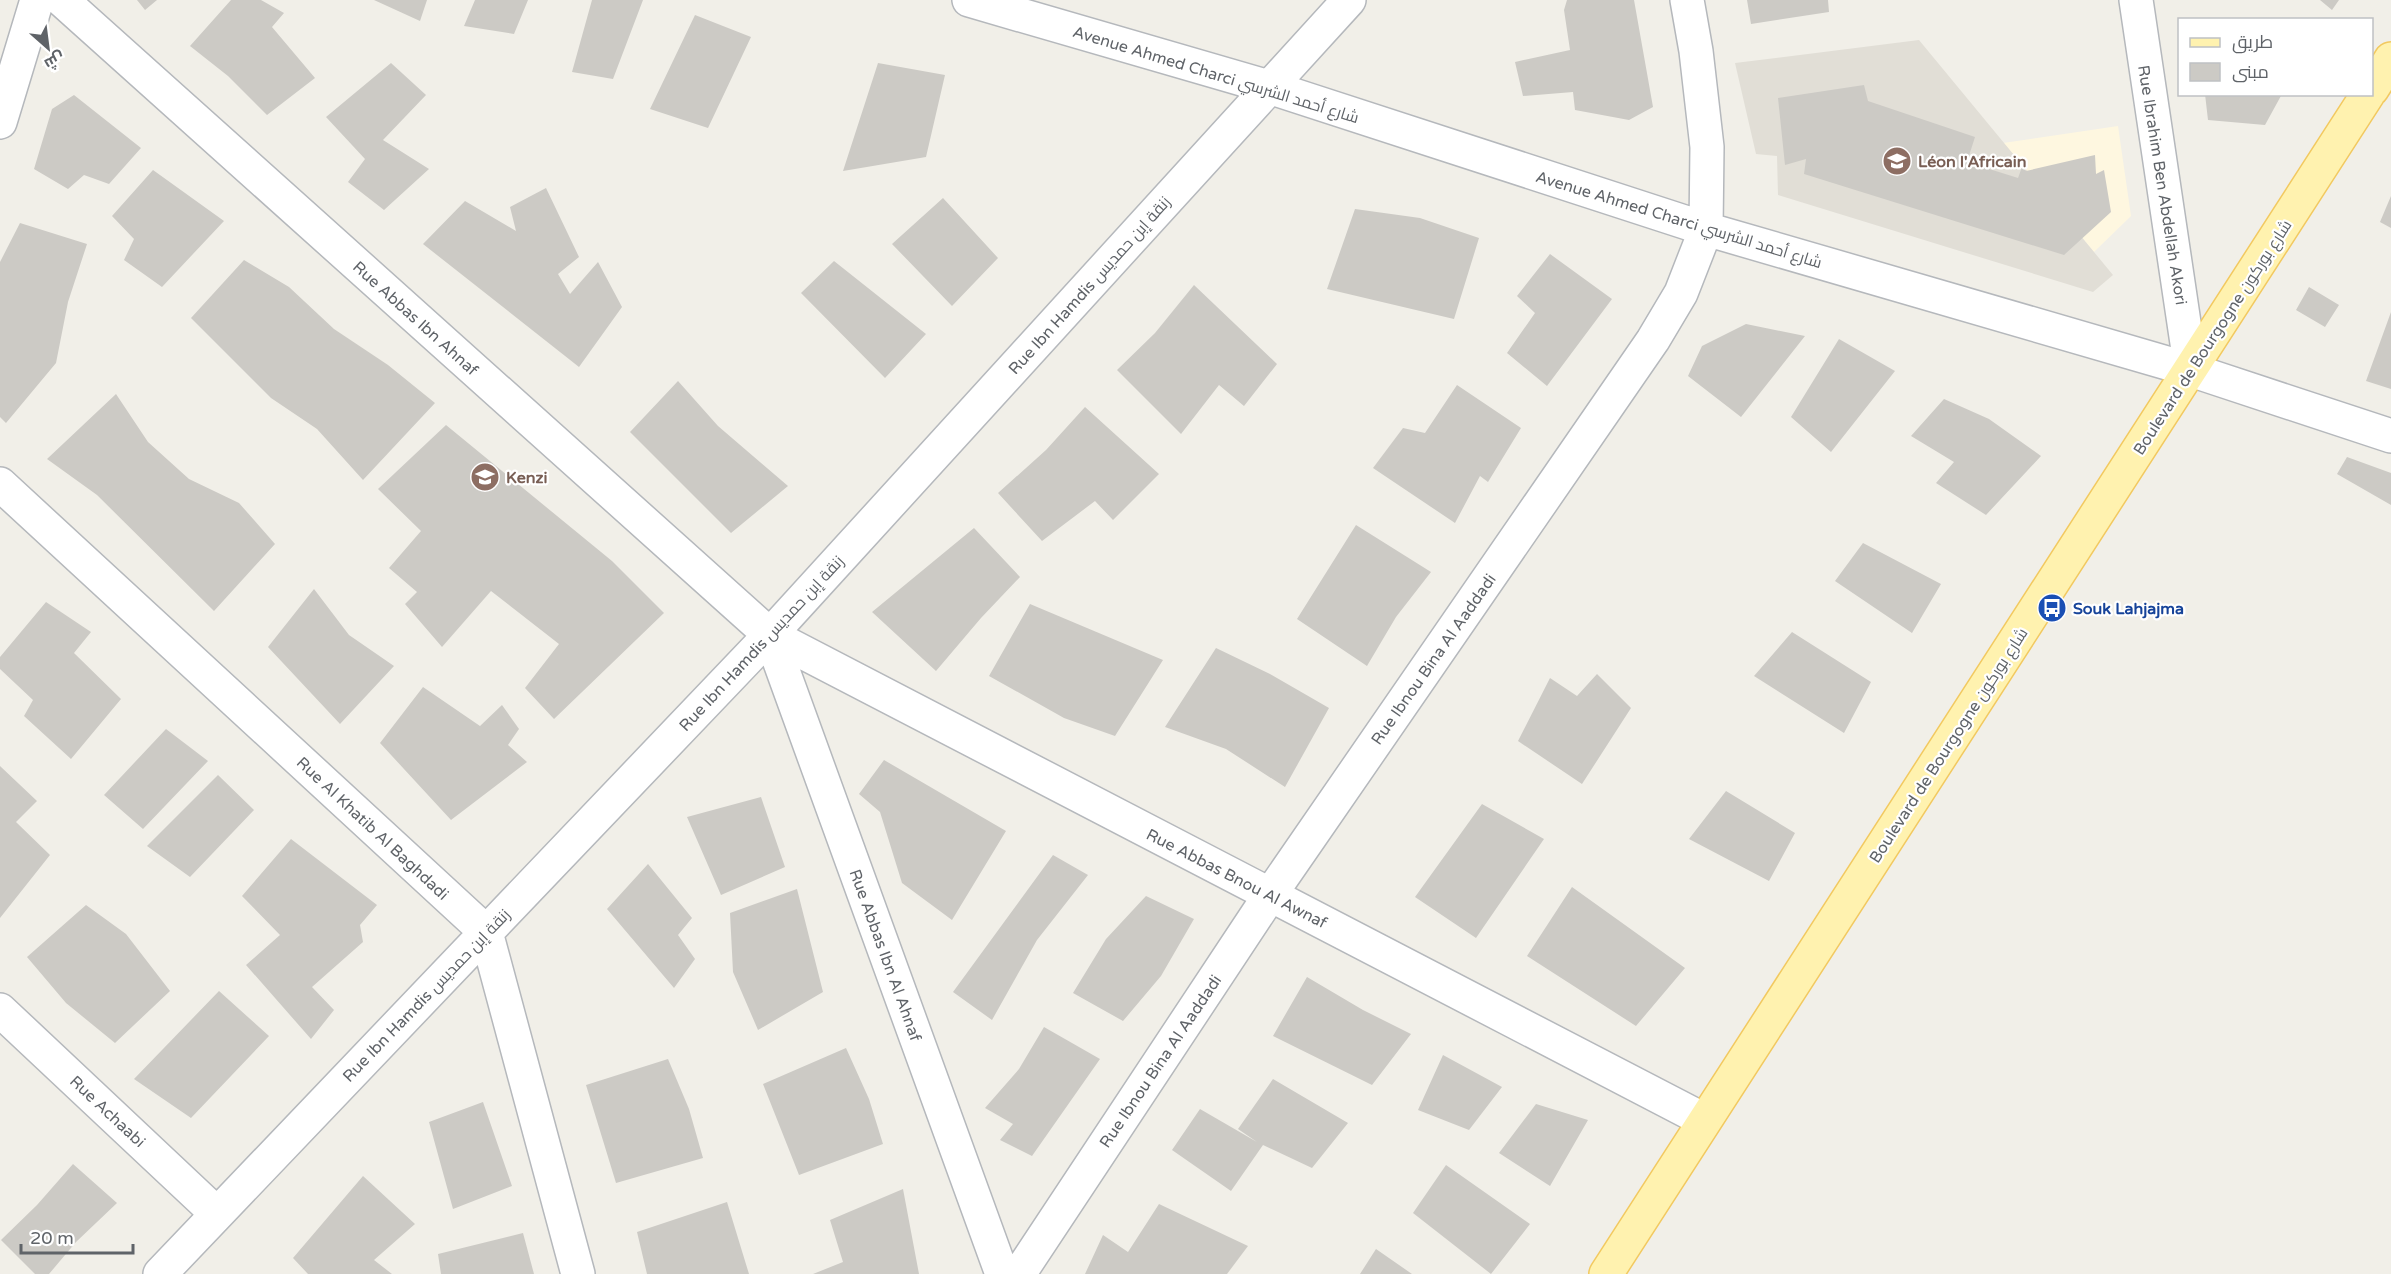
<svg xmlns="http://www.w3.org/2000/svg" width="2391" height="1274" font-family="'Varela Round',Cairo,sans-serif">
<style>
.commercial{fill:#fef7e0}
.education{fill:#e1ded6}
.building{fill:#cccac5}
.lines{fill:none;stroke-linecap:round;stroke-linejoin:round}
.minor-casing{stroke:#b5b8bc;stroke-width:36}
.major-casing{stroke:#f2c960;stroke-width:36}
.minor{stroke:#fff;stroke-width:33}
.major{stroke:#fff2af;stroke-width:33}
.labels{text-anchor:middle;stroke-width:4.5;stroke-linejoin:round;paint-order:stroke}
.street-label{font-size:16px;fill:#5f6368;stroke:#fff}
.education-label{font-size:16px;font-weight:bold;fill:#785e54;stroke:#fff;text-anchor:start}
.transit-label{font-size:16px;font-weight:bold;fill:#164399;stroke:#fff;text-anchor:start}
</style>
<rect width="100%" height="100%" fill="#f1efe8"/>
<!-- commercial -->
<path class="commercial" d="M2118 126 2131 216 2094 252 2003 143Z"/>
<!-- education -->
<path class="education" d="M1919 40 2113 275 2093 292 1778 195 1777 156 1756 154 1735 63Z"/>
<!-- building -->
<path class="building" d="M137 0H157L145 10Z
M231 0H261L284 13 272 27 315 78 267 115 228 76 190 46Z
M374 0H427L420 21Z
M475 0H528L514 34 464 26Z
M592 0H643L613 79 572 72Z
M1567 0H1634L1653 107 1629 120 1575 110 1573 92 1523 96 1515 62 1570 50 1564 10Z
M1747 0H1828L1829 12 1751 24Z
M2320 0H2339L2332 10Z
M695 15 751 37 708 128 650 109Z
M391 63 426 95 383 140 429 169 384 210 348 182 365 159 326 117Z
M878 63 945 75 926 157 843 171Z
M1864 85 1868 101 1975 137 1967 162 2018 178 2022 167 2026 171 2095 155 2096 174 2104 170 2111 212 2064 255 1804 174 1806 159 1785 165 1778 98Z
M2205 94H2282L2265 125 2208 120Z
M74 95 141 148 109 184 84 175 68 189 34 169 52 109Z
M153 170 224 221 162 287 124 260 134 239 112 216Z
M546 188 579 257 558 274 570 294 598 262 622 307 579 367 423 244 465 201 516 231 510 207Z
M2391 196V228L2380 222Z
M943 198 998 258 952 306 892 244Z
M1355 209 1420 218 1479 238 1454 319 1327 289Z
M20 223 87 244 68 302 56 363 6 423 0 417V262Z
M1550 254 1612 299 1547 386 1507 353 1535 313 1517 296Z
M244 260 289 287 334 329 388 365 435 403 363 480 317 429 271 398 191 318Z
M834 261 926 334 885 378 801 293Z
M1194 285 1277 364 1244 406 1219 385 1181 434 1117 370 1155 333Z
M2309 287 2339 305 2325 327 2296 310Z
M2391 312V389L2366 381Z
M1746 324 1805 336 1741 417 1688 376 1702 346Z
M1839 339 1895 371 1831 452 1791 417Z
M678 381 718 426 788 486 731 533 630 432Z
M1457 385 1521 428 1488 482 1480 476 1455 523 1373 468 1403 428 1425 433Z
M116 394 148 442 189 479 239 503 275 544 214 611 97 495 47 459Z
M1944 399 1989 419 2041 456 1986 515 1936 483 1954 462 1911 436Z
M1085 407 1159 474 1113 520 1095 501 1042 541 998 493 1046 450Z
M446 425 612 561 664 613 554 719 525 688 559 644 491 591 442 647 405 604 417 592 389 568 421 531 378 489Z
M2347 457 2391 473V505L2337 474Z
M1356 525 1431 572 1396 617 1367 666 1297 619Z
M974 528 1020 577 981 618 936 671 872 612Z
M1863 543 1941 584 1912 633 1835 581Z
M314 589 349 635 394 666 340 724 268 647Z
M46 602 91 632 74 653 121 699 71 759 24 716 33 700 0 669V657Z
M1030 604 1163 660 1115 736 1064 718 989 676Z
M1792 632 1871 682 1844 733 1754 676Z
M1216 648 1270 674 1329 708 1285 787 1226 749 1165 727Z
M1597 674 1631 708 1582 784 1518 741 1550 678 1577 696Z
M423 687 480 726 502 705 519 729 508 745 527 762 451 820 380 743Z
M166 729 208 761 143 829 104 795Z
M884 760 1006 831 952 920 902 883 880 812 859 794Z
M0 766 37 801 16 822 50 855 0 918Z
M218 775 254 810 190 877 147 846Z
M1726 791 1795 833 1769 881 1689 839Z
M761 797 785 867 721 895 687 817Z
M1482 804 1544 839 1476 938 1415 897Z
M291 839 377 905 360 925 363 942 312 987 334 1010 311 1039 246 965 280 935 242 896Z
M1053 855 1088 875 1037 940 992 1020 953 992Z
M648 864 692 918 678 935 695 959 674 988 607 909Z
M1572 887 1685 968 1636 1026 1527 956Z
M797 889 823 992 758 1030 733 972 730 913Z
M1146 896 1194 919 1161 976 1123 1021 1073 993 1106 939Z
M86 905 126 934 170 991 115 1043 66 1003 27 957Z
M1307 977 1363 1010 1411 1034 1372 1085 1273 1036Z
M219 991 269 1036 191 1118 134 1079Z
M1044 1027 1100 1059 1032 1156 1000 1140 1013 1124 985 1108 1019 1069Z
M846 1048 869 1099 883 1144 799 1175 763 1084Z
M1443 1055 1502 1087 1469 1130 1418 1110Z
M668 1059 689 1109 703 1158 616 1183 586 1085Z
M1273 1079 1348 1123 1312 1168 1263 1145 1231 1191 1172 1150 1200 1109 1257 1142 1238 1129Z
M483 1102 512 1186 453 1209 429 1122Z
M1536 1104 1588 1120 1550 1186 1499 1153Z
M73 1164 117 1203 76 1242 49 1274H35L1 1240 37 1205Z
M1446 1165 1530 1224 1491 1274 1413 1213Z
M363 1176 415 1224 374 1260 392 1274H308L293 1258Z
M903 1189 919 1274H813L843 1262 830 1220Z
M727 1202 749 1274H647L637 1232Z
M1159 1204 1248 1246 1227 1274H1085L1103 1235 1128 1252Z
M523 1233 534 1274H441L438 1254Z
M1376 1249 1412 1274H1360Z"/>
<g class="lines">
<!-- minor casing -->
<g class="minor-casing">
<path id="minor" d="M62 0 770 635 1704 1120
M969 0 1269 87 1706 229 2191 370 2391 436
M2136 0 2191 370
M0 122 37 0
M0 484 486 932 578 1274
M770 635 1002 1274
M0 1010 216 1213
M160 1274 770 635 1349 0
M1019 1274 1270 895 1653 340 1681 293 1706 229 1707 147 1696 51 1687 0"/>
</g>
<!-- major casing -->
<g class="major-casing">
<path id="major" d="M2372 89 2391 59
M1606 1274 2368 94"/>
</g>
<!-- minor -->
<use href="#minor" class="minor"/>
<!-- major -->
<use href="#major" class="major"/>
</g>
<!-- icons -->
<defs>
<g id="school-disc" transform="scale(1.5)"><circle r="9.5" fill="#8d6e63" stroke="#fff"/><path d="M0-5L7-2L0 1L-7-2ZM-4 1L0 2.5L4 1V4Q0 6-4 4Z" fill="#fff"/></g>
<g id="bus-disc" transform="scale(1.5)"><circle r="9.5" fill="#1a4fb4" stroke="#fff"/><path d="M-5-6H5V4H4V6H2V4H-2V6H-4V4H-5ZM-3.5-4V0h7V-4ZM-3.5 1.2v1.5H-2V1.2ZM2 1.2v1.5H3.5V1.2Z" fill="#fff"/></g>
</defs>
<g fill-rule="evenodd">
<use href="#school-disc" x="1897" y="161"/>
<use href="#school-disc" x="485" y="477"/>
<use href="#bus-disc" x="2052" y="608"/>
</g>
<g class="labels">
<!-- street labels -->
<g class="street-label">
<text transform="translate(1216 74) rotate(17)" y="6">Avenue Ahmed Charci شارع أحمد الشرسي</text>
<text transform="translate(2163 185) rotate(81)" y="6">Rue Ibrahim Ben Abdellah Akori</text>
<text transform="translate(1679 219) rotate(17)" y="6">Avenue Ahmed Charci شارع أحمد الشرسي</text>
<text transform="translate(1089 285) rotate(-48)" y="6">Rue Ibn Hamdis زنقة إبن حمديس</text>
<text transform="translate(416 318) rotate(42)" y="6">Rue Abbas Ibn Ahnaf</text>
<text transform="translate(2212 337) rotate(-57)" y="6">Boulevard de Bourgogne شارع بوركون</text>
<text transform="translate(761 643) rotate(-47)" y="6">Rue Ibn Hamdis زنقة إبن حمديس</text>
<text transform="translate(1433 659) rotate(-55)" y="6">Rue Ibnou Bina Al Aaddadi</text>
<text transform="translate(1948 745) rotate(-57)" y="6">Boulevard de Bourgogne شارع بوركون</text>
<text transform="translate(373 828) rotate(43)" y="6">Rue Al Khatib Al Baghdadi</text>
<text transform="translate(1237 878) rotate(27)" y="6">Rue Abbas Bnou Al Awnaf</text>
<text transform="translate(886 955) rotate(70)" y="6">Rue Abbas Ibn Al Ahnaf</text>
<text transform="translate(426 995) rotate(-46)" y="6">Rue Ibn Hamdis زنقة إبن حمديس</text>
<text transform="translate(1160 1061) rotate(-56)" y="6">Rue Ibnou Bina Al Aaddadi</text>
<text transform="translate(108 1111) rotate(43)" y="6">Rue Achaabi</text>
</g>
<!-- education labels -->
<g class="education-label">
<text x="1918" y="167">Léon l'Africain</text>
<text x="506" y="483">Kenzi</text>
</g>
<!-- transit labels -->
<g class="transit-label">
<text x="2073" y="614">Souk Lahjajma</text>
</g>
</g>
<!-- legend -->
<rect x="2178" y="18" width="195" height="78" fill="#ffffff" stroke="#bfc1c3" stroke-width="1.5"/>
<rect x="2190" y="38" width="30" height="9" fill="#fff2af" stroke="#bfc1c3" stroke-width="1.5"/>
<text x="2232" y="48" font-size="18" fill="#5f6368">طريق</text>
<rect x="2190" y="63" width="30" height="18" fill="#cccac5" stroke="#bfc1c3" stroke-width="1.5"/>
<text x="2232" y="78" font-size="18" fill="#5f6368">مبنى</text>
<!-- north arrow -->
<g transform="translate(48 48) rotate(152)" stroke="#ffffff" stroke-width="4.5" paint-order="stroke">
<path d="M0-4.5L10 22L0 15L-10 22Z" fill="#5f6368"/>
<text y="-9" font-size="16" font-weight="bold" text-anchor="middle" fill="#5f6368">ش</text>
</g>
<!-- scale -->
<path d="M21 1244v9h112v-9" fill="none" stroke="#5f6368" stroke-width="3"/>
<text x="30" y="1244" font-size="18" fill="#5f6368" stroke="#ffffff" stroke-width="4.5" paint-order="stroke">20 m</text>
</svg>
